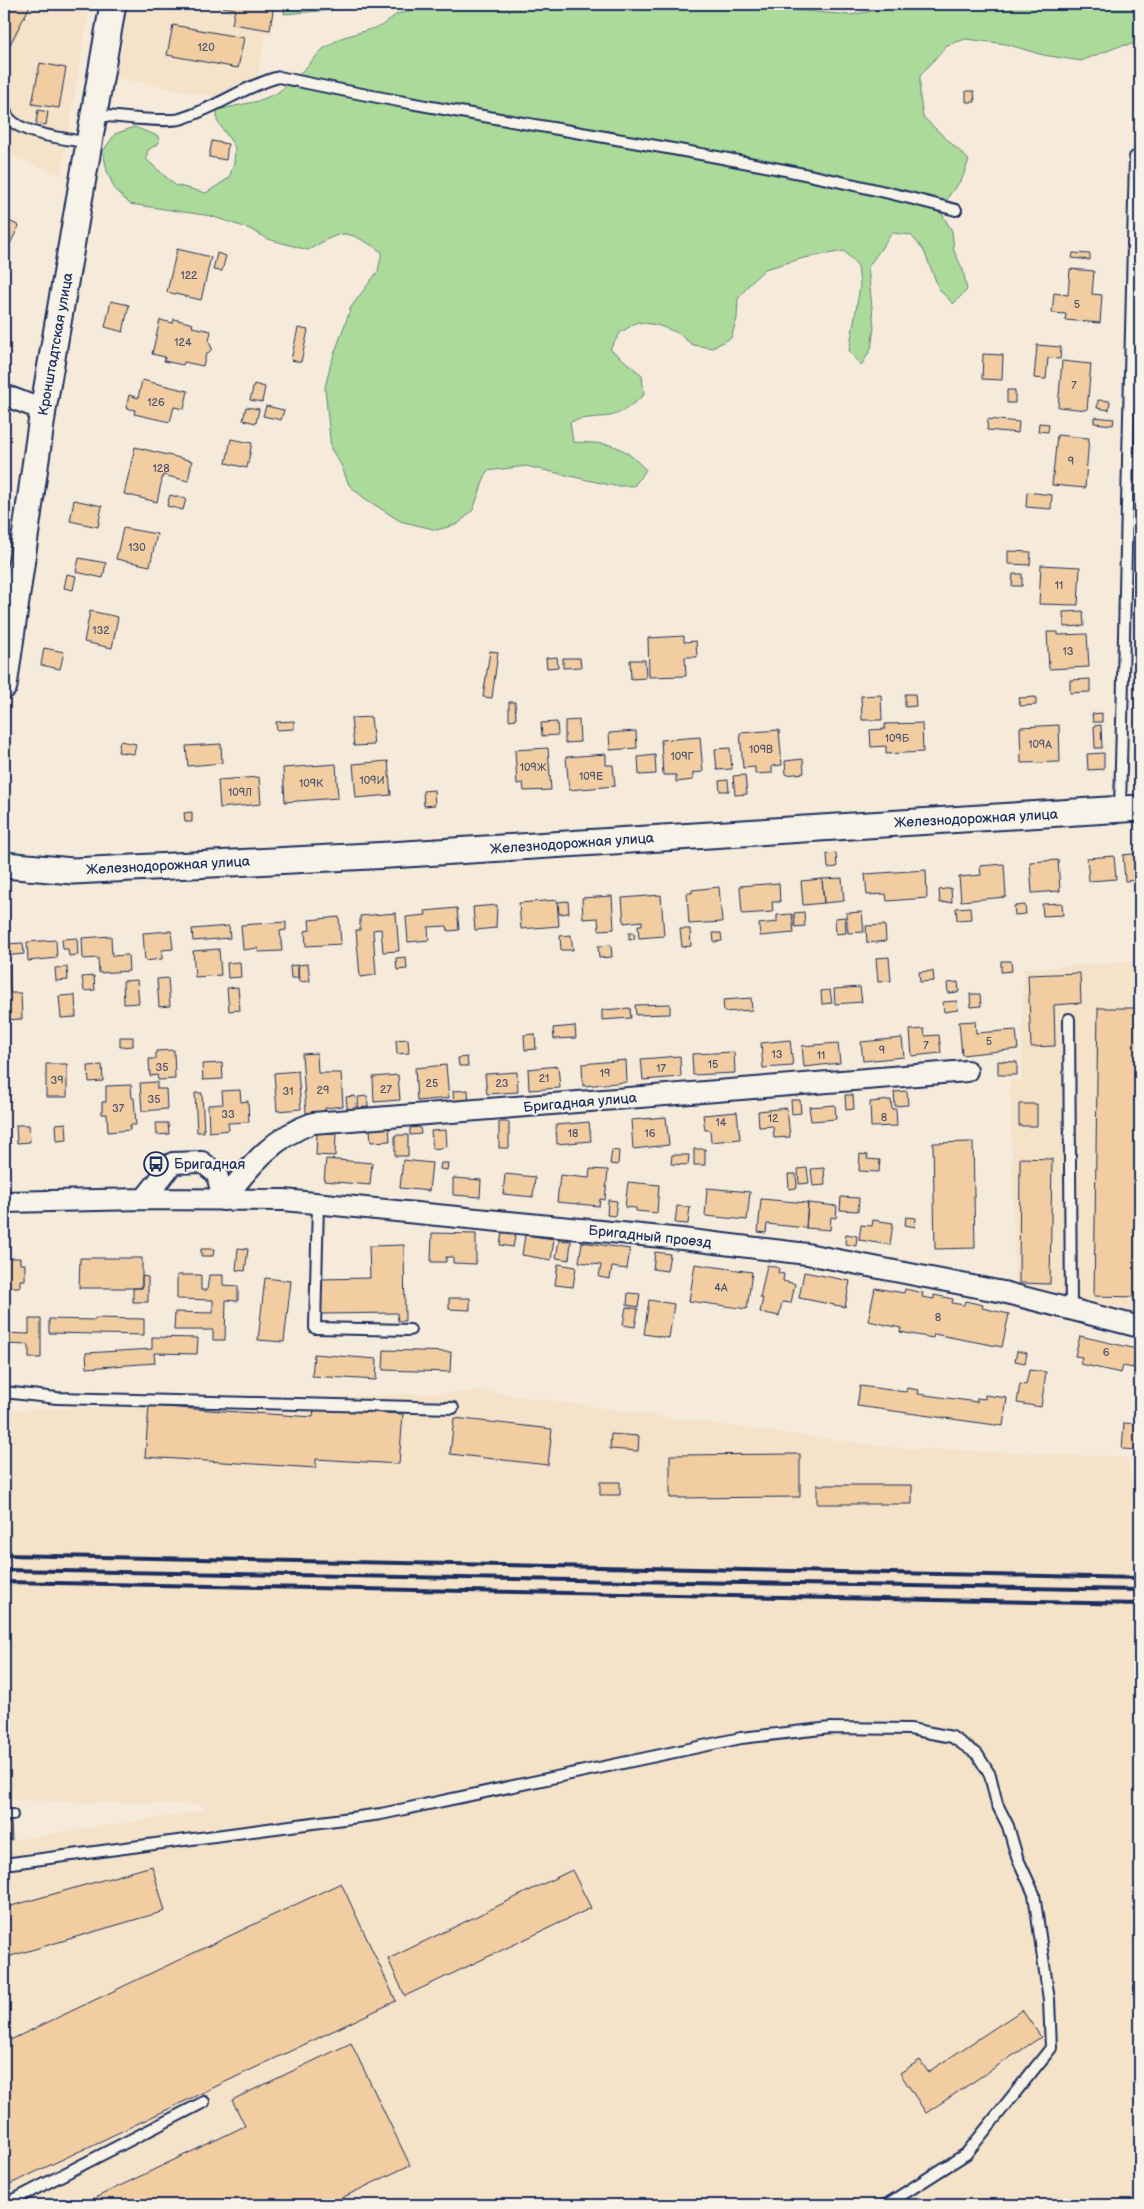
<svg xmlns="http://www.w3.org/2000/svg" width="1144" height="2209" font-family="'Balsamiq Sans',sans-serif">
<style>
.built{fill:#f4e2c9}
.green{fill:#abda9a;stroke:#63847c}
.building{fill:#f1cda1;stroke:#1b2f5e}
.lines{fill:none;stroke-linecap:round;stroke-linejoin:round}
.service-casing{stroke:#1b2f5e;stroke-width:14}
.minor-casing{stroke:#1b2f5e;stroke-width:24}
.tertiary-casing{stroke:#1b2f5e;stroke-width:29}
.service{stroke:#f7f3e8;stroke-width:10}
.minor{stroke:#f7f3e8;stroke-width:20}
.tertiary{stroke:#f7f3e8;stroke-width:25}
.rail{stroke:#1b2f5e;stroke-width:4}
.labels{text-anchor:middle;stroke-width:4;stroke-linejoin:round;paint-order:stroke}
.number-label{font-size:11px;fill:#50566f}
.street-label{font-size:14px;fill:#1b2f5e;stroke:#f7f3e8}
.poi-label{font-size:14px;fill:#1b2f5e;stroke:#f7f3e8;text-anchor:start}
</style>
<rect width="100%" height="100%" fill="#f6ebda"/>
<filter id="ink" filterUnits="userSpaceOnUse"><feTurbulence type="fractalNoise" baseFrequency=".02" numOctaves="2"/><feDisplacementMap in="SourceGraphic" scale="10" xChannelSelector="R" yChannelSelector="G"/><feConvolveMatrix kernelMatrix="1 2 1 2 8 2 1 2 1" color-interpolation-filters="sRGB"/></filter>
<g filter="url(#ink)">
<!-- built -->
<path class="built" d="M4 4H90L61 176 4 152Z
M128 4H276L272 34 266 33 257 79 217 97 117 78Z
M1140 961V1314L1015 1286 1010 1081 1022 1080 1023 969Z
M483 1391 730 1426 898 1448 1126 1457 1140 1501V2205H4V1841L203 1811 202 1805 4 1800V1411Z"/>
<!-- green -->
<path class="green" d="M284 4H404L284 14Z
M457 4H722L850 15 871 11 958 4H1140V43L1120 46 1081 61 1043 55 1006 44 966 39 947 45 920 76V97L923 117 969 160 962 179 950 194 941 212 952 231 954 251 963 270 967 290 953 304 939 289 924 251 911 235 892 233 868 267 874 328 871 349 861 366 849 351 860 286 858 266 844 251 804 258 765 269 751 282 738 299 737 319 731 338 712 348 693 345 676 332 657 325 637 322 620 333 610 349 642 375 644 395C634 403 622 414 610 416 595 418 585 417 570 422L573 442C611 444 618 441 646 470L634 486H614L526 466 487 471 473 510 458 524 437 530 400 521 364 498 349 485 341 465 331 449 325 388 330 366 351 307 378 271 382 252C372 246 357 235 345 234 333 234 318 245 308 250L268 239 250 229 211 216 130 204 115 190 107 171 103 151 115 134 134 127 158 136 159 143 148 150 146 159 175 185 206 193 229 178 234 163 235 147 217 121V110L258 101 277 93 294 80 323 49 341 38 381 26 397 14 427 7Z"/>
<!-- building -->
<path class="building" d="M4 4H31L4 56Z
M204 4H274L270 30 232 24 235 9Z
M173 25 244 38 238 68 167 55Z
M40 63 66 68 59 108 32 104Z
M966 91H974L975 102H966Z
M38 110 48 112 46 125 36 123Z
M212 141 228 144 226 160 209 157Z
M4 218 19 226 4 256Z
M177 249 211 257 201 300 167 292Z
M217 253 226 256 222 271 213 270Z
M1073 253 1090 254V260L1072 258Z
M1070 269 1094 271 1092 294 1102 295 1100 323 1065 320 1066 314 1052 313 1054 293 1068 295Z
M111 301 129 305 123 332 105 327Z
M174 319 193 324 192 327 211 331 209 341 212 349 206 355 203 366 184 362 183 365 164 361 165 357 152 354 160 320 173 323Z
M298 328 308 330 301 362 291 360Z
M1037 345 1061 347 1060 359 1048 358 1046 379 1034 378Z
M983 354 1003 355 1002 380 982 379Z
M1062 361 1091 364 1087 410 1058 407Z
M142 380 188 391 184 409 174 407 170 422 134 414 135 410 126 408 129 395 138 398Z
M254 384 265 387 262 402 250 400Z
M1007 390H1015V403H1007Z
M1098 400 1110 401 1109 410 1097 408Z
M266 406 284 410 281 420 263 416Z
M246 407 259 409 256 423 243 420Z
M1094 417 1114 419 1113 425 1094 423Z
M988 419 1019 422 1018 433 987 430Z
M1039 423 1049 424 1048 432 1038 431Z
M1057 435 1089 438 1085 488 1052 485Z
M231 439 252 443 247 468 226 463Z
M135 447 192 461 188 481 163 475 157 502 124 494Z
M1027 492 1052 495 1051 509 1026 507Z
M170 495 186 499 183 510 167 506Z
M74 500 102 506 98 527 70 521Z
M123 528 157 534 150 566 116 559Z
M1008 551 1031 552 1030 565 1008 564Z
M79 558 106 563 103 578 76 572Z
M1041 565 1080 567 1078 605 1039 604Z
M67 574 76 576 73 590 64 588Z
M1013 574H1022V586H1012Z
M90 611 118 617 112 648 84 642Z
M1083 611 1084 626 1064 627 1063 612Z
M1047 632H1058V635L1087 634 1089 667 1049 669Z
M684 636V642L696 641 697 657H685L686 676 649 677 648 638Z
M44 648 64 652 60 669 41 665Z
M490 651 498 652 492 698 483 697Z
M557 657 558 667 547 668 546 658Z
M563 658H580L581 667 563 668Z
M630 660H645L646 678 631 679Z
M1090 679V692L1070 693V680Z
M905 694H915L916 706 905 707Z
M881 695 882 720H862L861 696Z
M1036 697V705L1020 706 1019 698Z
M509 702H515L516 719 509 720Z
M1102 713V722H1093L1092 714Z
M371 717 374 745 354 746 351 718Z
M579 720 580 742 565 743V721Z
M294 721V729L277 730 276 722Z
M557 722 558 735 542 736 541 723Z
M922 723 923 752 886 754V746L871 747 870 730 885 729V724Z
M1059 725 1060 762 1021 763 1020 727Z
M1101 725 1102 748H1095L1094 726Z
M779 730 782 765 772 766V773L755 774V767L743 768 740 733Z
M636 731 637 748 610 750 609 733Z
M700 737 703 772 693 773V780L676 782V775H663L661 740Z
M120 741 136 744 134 754 118 752Z
M221 744 222 763 188 766 186 746Z
M548 748 551 790 524 791 523 783 517 784 515 750Z
M730 748 732 769 717 770 715 749Z
M1104 753V769L1088 770 1087 754Z
M606 754V765H613L615 786 569 790 566 757Z
M655 755 656 774 639 775 638 757Z
M803 759 804 773 786 775 785 761Z
M388 761 391 795 356 798 353 764Z
M336 764 338 798 285 802 283 768Z
M745 775 747 794 735 795 733 776Z
M259 777 261 804 220 808 218 780Z
M728 780 729 791H720L719 781Z
M434 790 435 805 424 806 423 791Z
M192 812V822H185L184 813Z
M836 853 837 867 828 868 827 854Z
M1140 853V880L1125 881 1123 855Z
M1114 856 1116 879 1089 881 1087 858Z
M1058 860 1060 891 1032 893 1030 862Z
M1004 864 1006 897 961 901 959 877 981 875 980 866Z
M926 870 927 898 887 901 886 894 867 895 865 874Z
M842 878 844 901 824 903 822 879Z
M822 879 824 903 803 905 801 881Z
M779 883 780 902H772L773 912 742 914 740 886Z
M719 887 722 922 689 924 687 893H692V890Z
M951 888 952 902 940 903 939 890Z
M661 895 664 936 639 938 638 925H642V921L624 923 622 898Z
M612 896 614 929 599 930 598 918 583 919 582 898Z
M557 900 559 926 521 929 519 903Z
M568 901 569 913 559 914 558 902Z
M1062 903 1063 915 1043 916 1042 904Z
M497 905 496 928 475 930 473 907Z
M1025 905 1026 914 1015 915 1014 906Z
M970 907 971 919 957 920 956 908Z
M457 908 459 930 448 931 447 926 428 927 429 940 408 942 406 917 426 915 425 911Z
M804 912 805 926 795 927 794 913Z
M862 912 864 932 848 933 846 913Z
M396 913 399 951 383 952 381 929 373 930 376 975 360 977 356 930H360V916Z
M792 914 794 933 760 936 759 924 777 922V915Z
M339 917 341 944 306 946 305 931 310 930 309 920Z
M845 917 846 933 836 934 835 918Z
M286 922V930L280 931 282 951 258 952V948L243 950 241 925Z
M885 925 886 941 867 943 866 926Z
M229 926 230 938 193 941 192 929Z
M680 929H690L691 946 682 947Z
M171 931 173 949 162 950V959L145 961 143 933Z
M629 933H634L635 939 629 940Z
M713 933H721L722 941 714 942Z
M571 935 573 950H561L560 936Z
M111 936 112 956 128 955 129 971 99 973 98 958 83 959 82 938Z
M77 938 78 955 69 956 68 949H63L62 939Z
M56 940 57 958 28 961 27 942Z
M23 943 24 954 4 956V944Z
M611 945 612 957 599 958 598 946Z
M219 949 221 975 195 977 193 951Z
M406 957 407 969 397 970 396 958Z
M889 957 891 981 878 982 876 958Z
M1001 961H1011L1012 971 1001 972Z
M1138 961H1140V988Z
M240 962 241 977 228 978 227 963Z
M308 964 310 981 299 982 298 965Z
M4 965H9L10 993H21L22 1019 4 1020Z
M298 965V978H291L290 966Z
M67 967 68 980 56 981 55 968Z
M933 971 934 981 920 982 919 972Z
M1080 973 1081 1003 1054 1005 1055 1046 1031 1047 1028 975Z
M94 976 95 990 84 991 82 977Z
M168 978 170 1006 159 1007 157 979Z
M137 980 139 1003 124 1004 123 981Z
M958 982 959 992 948 993 947 983Z
M238 987 240 1010 229 1011 227 988Z
M860 987 862 1002 835 1004 834 989Z
M830 990 832 1003 822 1004 821 991Z
M970 994H980L981 1006 971 1007Z
M75 995 76 1017 61 1018 59 996Z
M751 998 752 1010 724 1012 723 1000Z
M957 1001 958 1010 944 1012 943 1002Z
M670 1004V1014L636 1015 635 1005Z
M630 1008 631 1018 602 1020V1010Z
M1098 1008H1140V1297L1094 1296Z
M975 1021 976 1033 1016 1030 1018 1049 962 1055 959 1022Z
M575 1026 576 1038 554 1039 553 1028Z
M924 1029 925 1036 939 1035 941 1053 912 1056 910 1030Z
M535 1034 536 1049 525 1050 524 1035Z
M120 1037H133V1046L120 1047Z
M902 1038 904 1057 863 1061 861 1042Z
M408 1039 409 1053 397 1054 396 1040Z
M790 1040 793 1066 763 1068 761 1043Z
M838 1043 840 1063 804 1067 802 1046Z
M174 1050 175 1079 158 1080 157 1075 150 1076 149 1059H156V1051Z
M734 1052 735 1073 693 1075 692 1054Z
M317 1053 318 1073H341L343 1106 325 1108V1111L306 1113 302 1054Z
M680 1056 681 1077 643 1080 641 1059Z
M467 1057 468 1066H459L458 1058Z
M626 1060 627 1082 583 1086 582 1064Z
M998 1061 1017 1062V1075H998Z
M222 1063 223 1079 203 1080 202 1064Z
M46 1064H67V1097H46Z
M102 1065 103 1081 89 1082 88 1066Z
M446 1065 449 1098 417 1101 415 1068Z
M558 1066 560 1088 529 1090 528 1069Z
M4 1069H9V1083H4Z
M298 1071 301 1109 277 1111 274 1073Z
M517 1072 518 1092 487 1094 485 1074Z
M398 1075 400 1100 374 1102 373 1077Z
M157 1082V1089H166L167 1109 142 1111 140 1083Z
M131 1085 132 1098H134L136 1125H130V1130L108 1132 107 1114H102V1102H106V1086Z
M240 1090 241 1102 248 1101 249 1122 228 1123 229 1130 209 1132 208 1105 223 1104 222 1091Z
M468 1090 469 1105 454 1106 453 1091Z
M907 1091 908 1105 895 1106 894 1092Z
M195 1093H202L204 1132H197Z
M845 1095H853L854 1109 846 1110Z
M355 1096 357 1114 348 1115 346 1097Z
M367 1096 369 1113 359 1114 358 1097Z
M791 1100H800L801 1113 792 1114Z
M891 1100 892 1109H896L897 1126 871 1127 870 1102Z
M1019 1104H1037V1126H1019Z
M835 1105 836 1119 811 1121 809 1107Z
M787 1108 790 1137 774 1138 773 1126 759 1127 758 1111Z
M737 1112 740 1139 711 1142 710 1130H705L703 1115Z
M666 1117 669 1145 633 1149 631 1120Z
M499 1122H509V1148H499Z
M589 1122 591 1141 557 1144 556 1125Z
M66 1123 67 1140 57 1141 56 1124Z
M156 1123H168L169 1134 157 1135Z
M16 1125H29L30 1142 17 1143Z
M389 1127 390 1141 371 1142 370 1129Z
M420 1127 421 1134 410 1135V1128Z
M446 1130 447 1147 433 1149 431 1131Z
M317 1133 336 1134 335 1156 316 1155Z
M395 1135H408V1156H395Z
M973 1142 975 1248 935 1249 933 1143Z
M694 1149H705V1165H694Z
M612 1150 619 1151 618 1165 610 1164Z
M860 1154 868 1155 867 1159 880 1160 879 1172 859 1171Z
M672 1155H689L688 1165 671 1164Z
M1020 1158 1052 1159 1050 1284 1019 1283Z
M326 1159 372 1163 370 1185 324 1181Z
M403 1160 432 1163 429 1191 400 1188Z
M441 1163H448L447 1170 440 1169Z
M807 1168 809 1183 799 1184 798 1169Z
M824 1168 825 1185 813 1186 811 1169Z
M590 1169 608 1170 605 1200 600 1199 599 1206 557 1202 560 1175 589 1178Z
M505 1174 535 1177 533 1197 503 1194Z
M788 1174H796L797 1188 789 1189Z
M453 1178 481 1180 480 1197 453 1195Z
M628 1182 659 1185 657 1213 636 1211V1208L625 1207Z
M707 1188 750 1192 747 1220 705 1216Z
M841 1197 859 1198 858 1211 840 1210Z
M761 1199 808 1203 806 1228 767 1224 766 1233 758 1232Z
M608 1200 617 1201 615 1216 607 1215Z
M808 1203 837 1206 836 1218 831 1217 830 1230 806 1228Z
M677 1206 690 1207 688 1224 675 1223Z
M906 1217 916 1218 915 1227 905 1225Z
M873 1220 893 1223 890 1245 859 1240 861 1225 872 1226Z
M502 1232 516 1233 513 1247 500 1245Z
M432 1233 476 1234V1264L453 1263V1257H446V1262H431Z
M846 1234 857 1236 856 1246 845 1244Z
M525 1235 554 1239 551 1260 522 1255Z
M559 1240 571 1241 569 1260 556 1258Z
M582 1242 630 1249 627 1269 612 1267 610 1279 599 1277 601 1265 579 1262Z
M404 1245 405 1321H398L397 1313 321 1314 320 1279 370 1278 369 1246Z
M238 1248 248 1249 245 1271 236 1270Z
M201 1249H214L213 1256H201Z
M655 1252 670 1254 667 1271 653 1269Z
M4 1258H20V1264H25V1280H20V1287H4Z
M80 1258H142V1288H79Z
M558 1264 576 1267 573 1287 555 1285Z
M695 1264 752 1272 747 1309 689 1301Z
M767 1265 779 1268 778 1273 784 1274 783 1281 795 1284 791 1303 782 1302 779 1316 760 1312 763 1298H760Z
M804 1272 850 1281 845 1307 799 1298Z
M177 1275H201V1290H207L209 1275H223V1285L238 1286V1301L226 1300 225 1340H213V1330H174L175 1312 213 1313V1300L177 1299Z
M142 1276 148 1277V1302H133V1288H142Z
M265 1278 291 1281 284 1342 258 1340Z
M875 1288 904 1293 905 1289 923 1293 922 1297 934 1299V1295L953 1299 952 1303 964 1305 965 1301 983 1305 982 1308 1009 1314 1002 1347 934 1334 933 1338 900 1332 901 1328 868 1321Z
M628 1293 640 1294 638 1307 627 1305Z
M449 1298H470V1310L449 1309Z
M649 1300 674 1304 669 1338 644 1334Z
M626 1307 638 1309 635 1327 623 1325Z
M95 1318 144 1319V1335L49 1333V1319L95 1320Z
M29 1319H41V1358H29V1345L4 1344V1333L29 1334Z
M1080 1336 1137 1349 1133 1368 1123 1366 1121 1373 1080 1364 1082 1357 1075 1356Z
M152 1337 198 1338 197 1354 154 1353 155 1363 87 1368 86 1353 152 1349Z
M384 1350 451 1352 450 1372 383 1370Z
M1017 1351 1027 1353 1025 1363 1015 1361Z
M314 1354 377 1359 376 1380 312 1376Z
M1029 1370 1046 1372 1041 1407 1017 1403 1020 1384 1026 1385Z
M860 1386 906 1392 907 1388 919 1390 918 1394 977 1402V1398L985 1399V1395L1007 1398 1003 1426 857 1406Z
M149 1406 313 1417 314 1409 403 1414 399 1464 316 1459V1468L145 1457Z
M454 1418 552 1429 548 1465 450 1454Z
M1124 1423 1140 1424V1450L1122 1449Z
M611 1434 639 1436 638 1451 610 1449Z
M800 1454V1497L670 1498V1455Z
M600 1482H620V1495H600Z
M817 1485H912V1504H817Z
M4 1823H11L12 1840H4Z
M152 1866 165 1911 4 1958V1908Z
M572 1870 591 1908 405 1996 388 1959Z
M341 1883 396 2001 4 2187V2043Z
M1022 2010 1041 2037 926 2113 900 2073 920 2060 928 2072Z
M351 2043 410 2165 327 2205H80L245 2126 232 2100Z"/>
<g class="lines">
<!-- service casing -->
<g class="service-casing">
<path id="service" d="M4 106C5 109 6 114 8 117 21 135 69 139 90 143
M95 115C114 116 163 123 180 119 215 109 244 86 279 77 504 126 734 150 956 210
M1120 809 1135 157
M1069 1019 1071 1309
M318 1203 315 1328 410 1330
M4 1392 57 1398 453 1408
M4 1815H12
M4 1864 381 1814 741 1738 831 1728 910 1729 952 1737 977 1754 990 1775 997 1804 1008 1826 1017 1857 1034 1894 1049 2000 1051 2048 966 2154 886 2205
M4 2205 204 2102"/>
</g>
<!-- minor casing -->
<g class="minor-casing">
<path id="minor" d="M4 395 43 410
M144 1199 173 1163 202 1162 217 1174 223 1200
M223 1200C249 1168 272 1137 313 1123L967 1071
M4 1202 144 1199 284 1200 682 1239 807 1254 1003 1292 1140 1327"/>
</g>
<!-- tertiary casing -->
<g class="tertiary-casing">
<path id="tertiary" d="M4 686 43 410 113 4
M4 865 73 871 390 855 1140 808"/>
</g>
<!-- service -->
<use href="#service" class="service"/>
<!-- minor -->
<use href="#minor" class="minor"/>
<!-- tertiary -->
<use href="#tertiary" class="tertiary"/>
<!-- rail -->
<path class="rail" d="M4 1555 1140 1578
M4 1570 1140 1590
M4 1582 1140 1604"/>
</g>
</g>
<!-- icons -->
<defs>
<g id="bus-ring" transform="scale(1.25)"><circle r="9.5" fill="#f7f3e8" stroke="#1b2f5e" stroke-width="1.5"/><path d="M-5-6H5V4H4V6H2V4H-2V6H-4V4H-5ZM-3.5-4V0h7V-4ZM-3.5 1.2v1.5H-2V1.2ZM2 1.2v1.5H3.5V1.2Z" fill="#1b2f5e"/></g>
</defs>
<g fill-rule="evenodd">
<use href="#bus-ring" x="156" y="1164"/>
</g>
<g class="labels">
<!-- number labels -->
<g class="number-label">
<text x="206" y="51">120</text>
<text x="189" y="279">122</text>
<text x="1077" y="308">5</text>
<text x="183" y="346">124</text>
<text x="1074" y="389">7</text>
<text x="156" y="406">126</text>
<text x="1071" y="465">9</text>
<text x="161" y="472">128</text>
<text x="137" y="551">130</text>
<text x="1059" y="589">11</text>
<text x="101" y="634">132</text>
<text x="1068" y="655">13</text>
<text x="897" y="742">109Б</text>
<text x="1040" y="748">109А</text>
<text x="761" y="753">109В</text>
<text x="682" y="760">109Г</text>
<text x="533" y="771">109Ж</text>
<text x="591" y="780">109Е</text>
<text x="372" y="784">109И</text>
<text x="311" y="787">109К</text>
<text x="240" y="796">109Л</text>
<text x="989" y="1045">5</text>
<text x="926" y="1049">7</text>
<text x="882" y="1054">9</text>
<text x="777" y="1058">13</text>
<text x="821" y="1059">11</text>
<text x="713" y="1068">15</text>
<text x="162" y="1071">35</text>
<text x="661" y="1072">17</text>
<text x="605" y="1077">19</text>
<text x="544" y="1082">21</text>
<text x="57" y="1084">39</text>
<text x="432" y="1087">25</text>
<text x="502" y="1087">23</text>
<text x="386" y="1093">27</text>
<text x="323" y="1094">29</text>
<text x="288" y="1095">31</text>
<text x="154" y="1103">35</text>
<text x="118" y="1112">37</text>
<text x="228" y="1118">33</text>
<text x="884" y="1121">8</text>
<text x="773" y="1122">12</text>
<text x="721" y="1126">14</text>
<text x="573" y="1137">18</text>
<text x="650" y="1137">16</text>
<text x="721" y="1291">4А</text>
<text x="938" y="1321">8</text>
<text x="1106" y="1356">6</text>
</g>
<!-- street labels -->
<g class="street-label">
<text transform="translate(55 344) rotate(-80)" y="5">Кронштадтская улица</text>
<text transform="translate(976 818) rotate(-3)" y="5">Железнодорожная улица</text>
<text transform="translate(572 843) rotate(-4)" y="5">Железнодорожная улица</text>
<text transform="translate(168 865) rotate(-3)" y="5">Железнодорожная улица</text>
<text transform="translate(580 1102) rotate(-5)" y="5">Бригадная улица</text>
<text transform="translate(650 1236) rotate(6)" y="5">Бригадный проезд</text>
</g>
<!-- poi labels -->
<g class="poi-label">
<text x="174" y="1169">Бригадная</text>
</g>
</g>
<!-- margin -->
<rect width="1144" height="2209" fill="none" stroke="#f7f3e8" stroke-width="20"/>
<rect x="10" y="10" width="1124" height="2189" fill="none" stroke="#1b2f5e" stroke-width="2" filter="url(#ink)"/>
</svg>
